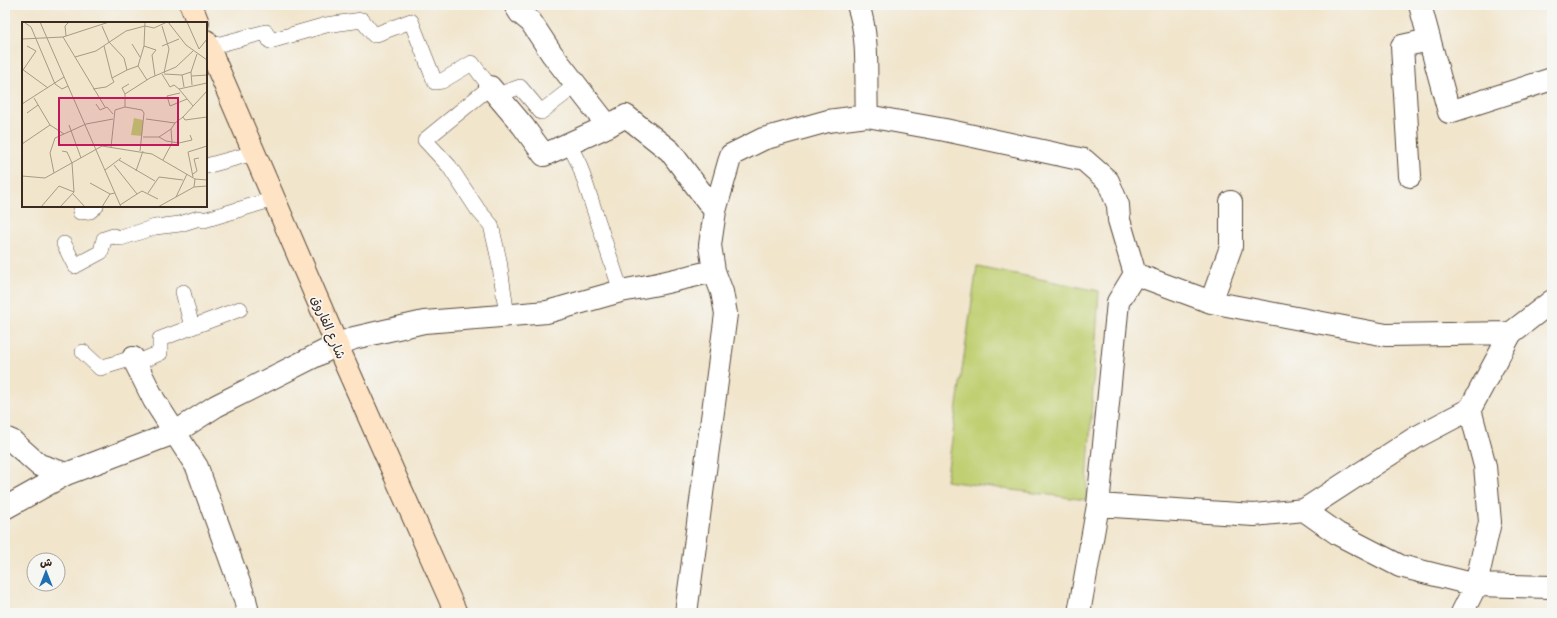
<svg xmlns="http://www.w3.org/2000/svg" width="1557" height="618" font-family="Pangolin,'Playpen Sans Arabic',sans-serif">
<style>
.green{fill:#bfcf71;stroke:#7d7c48}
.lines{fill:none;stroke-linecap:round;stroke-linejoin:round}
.lane-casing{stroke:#564638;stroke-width:16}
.street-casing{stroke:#564638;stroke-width:24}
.secondary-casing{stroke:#564638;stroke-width:24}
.lane{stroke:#fff;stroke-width:15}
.street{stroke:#fff;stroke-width:22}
.secondary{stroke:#fee4c5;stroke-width:22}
.labels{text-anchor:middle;stroke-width:3.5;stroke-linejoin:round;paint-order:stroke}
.street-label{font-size:13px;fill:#3b2a1e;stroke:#f6f6f2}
.inset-road{fill:none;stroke:#a89a86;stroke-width:1}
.view{fill:#c2185b;fill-opacity:0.15;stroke:#c2185b;stroke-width:2}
.inset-edge{fill:none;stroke:#3b2a1e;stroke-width:2}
</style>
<rect width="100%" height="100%" fill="#f6f6f2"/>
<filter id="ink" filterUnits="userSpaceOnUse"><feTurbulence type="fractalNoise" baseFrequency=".025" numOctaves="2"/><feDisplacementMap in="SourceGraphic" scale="8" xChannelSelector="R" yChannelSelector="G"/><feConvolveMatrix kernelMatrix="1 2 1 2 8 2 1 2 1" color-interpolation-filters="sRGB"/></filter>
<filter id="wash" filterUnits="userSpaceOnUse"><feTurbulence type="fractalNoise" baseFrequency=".012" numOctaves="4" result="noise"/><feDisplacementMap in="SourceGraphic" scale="16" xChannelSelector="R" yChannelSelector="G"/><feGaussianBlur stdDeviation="0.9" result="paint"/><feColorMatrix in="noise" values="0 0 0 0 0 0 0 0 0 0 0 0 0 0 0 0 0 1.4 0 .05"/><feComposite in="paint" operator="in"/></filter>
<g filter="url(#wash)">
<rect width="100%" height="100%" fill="#f1e5cc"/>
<!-- green -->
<path class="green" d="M977 266 1099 291 1086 500 946 481Z"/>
</g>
<g filter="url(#ink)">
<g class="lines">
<!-- lane casing -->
<g class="lane-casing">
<path id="lane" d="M209 47 266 32 270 41 326 25 362 20 374 35 411 21 435 82 442 81 472 63 490 87 425 140 449 166 478 210 491 225 499 260 507 316
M497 95 520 87 541 112 576 85
M569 144 579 164 621 291
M206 166 254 153
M80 212 90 211 96 206
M64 244 75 266 101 252 104 239 113 236 121 238 155 227 180 224 199 218 204 220 274 199
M183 292 192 327
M83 352 100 368 133 358
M136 363 160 353V339L240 309"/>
</g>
<!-- street casing -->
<g class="street-casing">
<path id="street" d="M515 5 520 13 531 22 552 54 608 126
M858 5C870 40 865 80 867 116
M1420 5 1449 112 1552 79
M490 87 523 126 544 155 608 126 626 116 670 151 715 211
M1410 176 1402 46 1429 40
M1135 274 1211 302 1386 335 1511 333
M1211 302 1231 247V202
M133 358 154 400 197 467 245 599 248 613
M5 438 12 441 39 465 66 474
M1098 505 1254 515 1304 510 1415 438 1470 409
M5 508 66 474 174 433 216 406 337 345 354 338 424 322 489 317 547 312 621 291 658 284 714 271
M1304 510 1338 534 1400 566 1476 585 1552 587
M686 613 726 314 722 292 714 271 710 245 715 211 731 155 763 139 828 121 867 116 945 130 1084 160 1108 181 1118 205 1119 220 1135 274 1118 302 1098 505 1079 613
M1462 613 1476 585 1490 522 1485 466 1470 409 1511 333 1552 301"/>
</g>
<!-- secondary casing -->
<g class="secondary-casing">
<path id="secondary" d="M191 5 198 23
M206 41 337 345 456 613"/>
</g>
<!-- lane -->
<use href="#lane" class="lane"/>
<!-- street -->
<use href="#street" class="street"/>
<!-- secondary -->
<use href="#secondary" class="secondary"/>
</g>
</g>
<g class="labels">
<!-- street labels -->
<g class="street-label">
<text transform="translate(329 327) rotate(67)" y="5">شارع الفاروق</text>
</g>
</g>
<!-- overview -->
<g transform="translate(22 22)">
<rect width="185" height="185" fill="#f1e5cc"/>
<path d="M112 96 121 98 120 114 109 113Z" fill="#bfcf71"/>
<path class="inset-road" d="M2 0 9 5 33 62 40 67 46 64M18 0 99 185M123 0 122 24 116 44 125 58M146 0 164 23 185 38M165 0 177 27M80 4 87 20 102 36 105 48 116 44M140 4 147 27 142 51M44 14 43 4 47 0M41 15 83 85M0 17 41 15 87 0M110 22 118 35M82 24 90 56 105 48M122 24 134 28 130 33 133 54M140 24 157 17M177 27 185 17M53 35 74 29 104 9 123 4 132 6 145 0M0 47 26 66M1 48 14 29 5 24M169 50 175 32M140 52 148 65 152 63 157 67M142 52 160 53M170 54 185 53M107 62 100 66 103 72 128 56 154 45 171 29M162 65 160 53 169 50 170 63M71 67 84 65 92 60 90 56M158 71 145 74 148 84 165 77M12 76 28 103 42 112M0 82 42 55M74 82 78 88 85 85 91 92M171 84 157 67 185 61M103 85V72M5 91 16 83M161 95 163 98 185 95M124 97 153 101M47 103 59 136M121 115H137L149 107M137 115 144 119 157 121 170 118 168 113M0 122 28 103M89 125 93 88 103 85 120 88 122 91 118 129M97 138 133 159M141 138 150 121 149 107 153 101 161 95 185 69M92 143 115 172 98 183M83 148 99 136M114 149 121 129M32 151 28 131 33 116 64 102 91 97M171 152 175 149 172 137 177 136M0 154 23 156 80 124 130 132 173 157 172 165M171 155 166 130 185 124M173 157 185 158M68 161 88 172M126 171 137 155 161 158M51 172 63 185M115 172 120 169 136 177M154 175 165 152M19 185 37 164 52 170M38 185 52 170 50 141 45 130 40 129M80 185 88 172 93 171M136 185 172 165 185 164"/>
<path class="view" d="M37 76H156V123H37Z"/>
<rect width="185" height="185" class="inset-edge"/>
</g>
<!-- margin -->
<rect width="1557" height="618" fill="none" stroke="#f6f6f2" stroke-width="20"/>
<!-- north arrow -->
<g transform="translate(46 572)"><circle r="19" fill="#f6f6f2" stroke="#aba49d"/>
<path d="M0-3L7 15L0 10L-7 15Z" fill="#1f6fb2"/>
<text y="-6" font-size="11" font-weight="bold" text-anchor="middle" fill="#3b2a1e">ش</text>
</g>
</svg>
